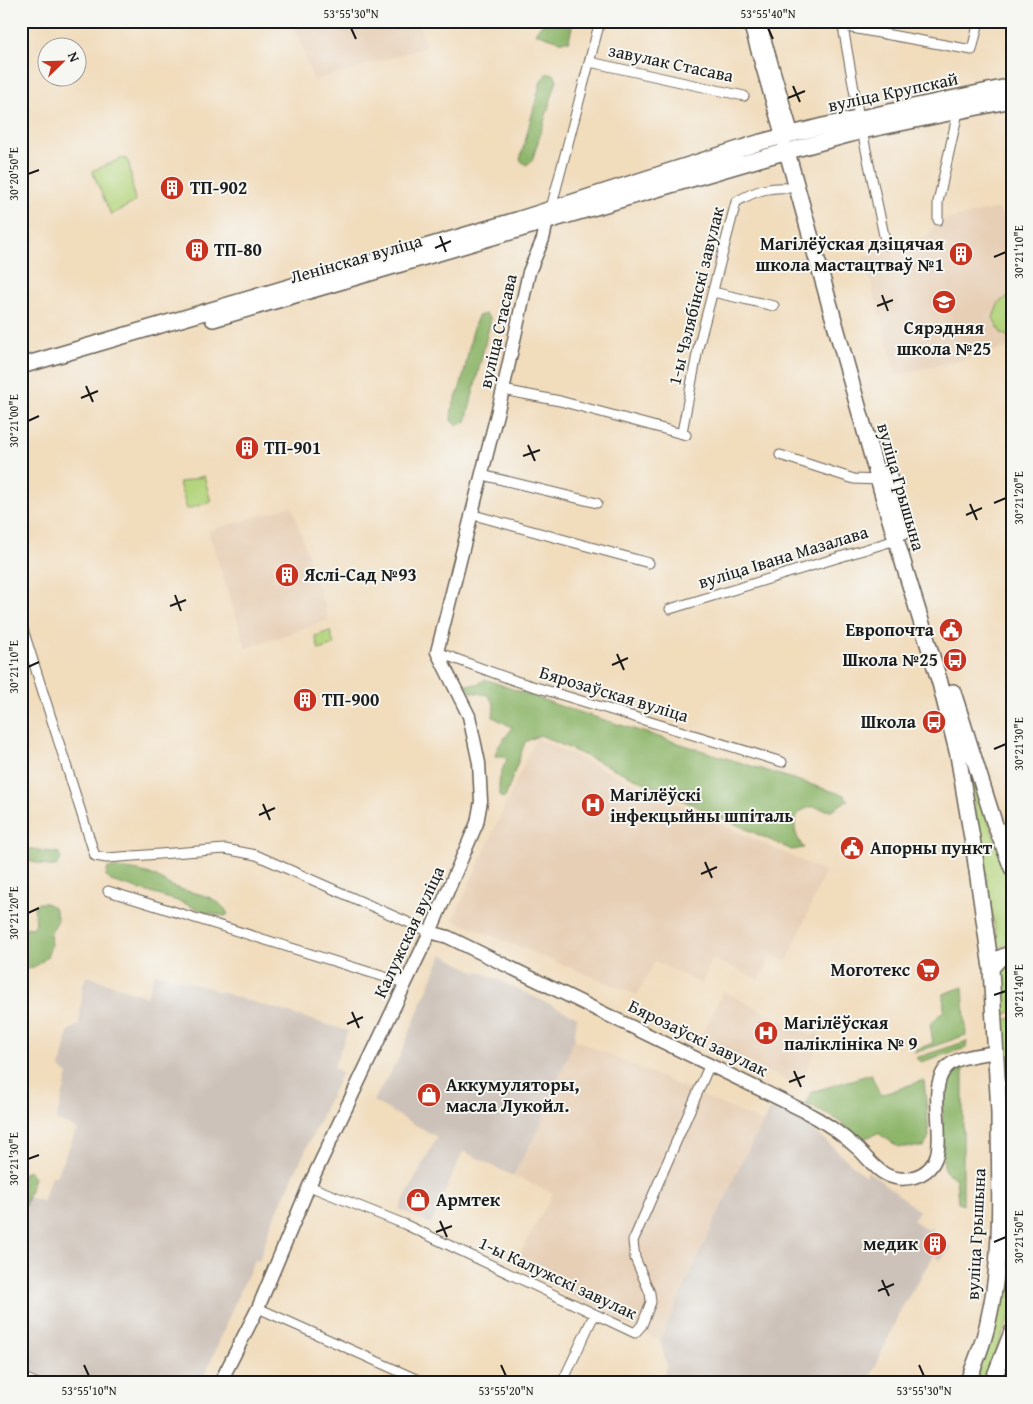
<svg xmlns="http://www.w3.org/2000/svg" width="1033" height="1404" font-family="'Gentium Book Plus',serif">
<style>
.built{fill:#e7cfb6}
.industrial{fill:#cdc2b9}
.green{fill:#b3d47b;stroke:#68784c}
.forest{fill:#8eb66b;stroke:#556944}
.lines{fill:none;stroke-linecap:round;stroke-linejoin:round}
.street-casing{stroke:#675f54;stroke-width:11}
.secondary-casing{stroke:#675f54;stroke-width:15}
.primary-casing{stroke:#675f54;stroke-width:18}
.street{stroke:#fff;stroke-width:9}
.secondary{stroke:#fff;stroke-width:12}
.primary{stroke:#fff;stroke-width:15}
.ticks{fill:none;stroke:#1c1c1c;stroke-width:2}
.labels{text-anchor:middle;stroke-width:4;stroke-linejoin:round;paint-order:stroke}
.street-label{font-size:18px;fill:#1c1c1c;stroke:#f6f6f2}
.poi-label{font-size:18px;font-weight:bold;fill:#1c1c1c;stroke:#f6f6f2;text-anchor:start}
.neatline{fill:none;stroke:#1c1c1c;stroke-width:2}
.ticks-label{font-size:12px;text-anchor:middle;fill:#1c1c1c}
</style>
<rect width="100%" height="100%" fill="#f6f6f2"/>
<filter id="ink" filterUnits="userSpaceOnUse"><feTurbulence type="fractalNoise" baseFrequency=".02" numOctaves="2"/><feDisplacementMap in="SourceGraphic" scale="10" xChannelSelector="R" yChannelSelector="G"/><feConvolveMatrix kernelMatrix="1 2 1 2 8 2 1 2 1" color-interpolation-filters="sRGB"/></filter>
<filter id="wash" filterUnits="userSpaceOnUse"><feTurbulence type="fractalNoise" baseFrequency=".0096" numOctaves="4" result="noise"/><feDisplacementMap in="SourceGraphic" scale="20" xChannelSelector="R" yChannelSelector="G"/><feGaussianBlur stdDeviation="1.12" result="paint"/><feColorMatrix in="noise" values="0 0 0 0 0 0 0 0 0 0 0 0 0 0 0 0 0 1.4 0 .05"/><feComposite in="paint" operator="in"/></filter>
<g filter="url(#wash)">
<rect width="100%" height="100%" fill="#f1dcbc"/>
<!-- built -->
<path class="built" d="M294 21H418L426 47 313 81Z
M998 208 1008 225 1012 226V347L897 375 863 256 927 237 937 222Z
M292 506 329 620 246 648 208 531Z
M536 738 825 872 787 962 771 956 760 980 712 959 702 984 655 961 637 995 453 920Z
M723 991 811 1035 818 1033 821 1040 798 1087 701 1037Z
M574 1039 764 1123 743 1159 660 1340 592 1309 514 1264 553 1193 513 1176 540 1125Z"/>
<!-- industrial -->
<path class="industrial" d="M442 954 477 973 479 971 577 1017 574 1039 540 1126 513 1176 463 1151 431 1224 399 1209 437 1137 373 1101 399 1058Z
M155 972 348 1031 333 1068 342 1072 272 1222 259 1261 255 1260 238 1295 202 1383H167L143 1374 139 1383H50L21 1371V1211L28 1197 43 1201 51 1176H56L77 1129 56 1120 68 1075 60 1068 68 1031 79 1025 83 984 87 976 147 997Z
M772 1107 807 1124 865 1176 868 1171 919 1211 913 1220 928 1230 930 1228 952 1248 940 1260 934 1255 900 1311 868 1383H660L667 1366 660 1340 743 1159Z"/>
<!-- green -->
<path class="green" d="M123 158 126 159 129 163 135 202 111 215 92 171Z
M1012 295V338L1001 333 993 318 999 302Z
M204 476 211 502 187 509 179 483Z
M330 631 334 645 319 650 315 636Z
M967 761 1012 887V943L998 948Z
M1012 964V1012L1002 1015C1001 999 994 973 1012 964Z
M1012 1018V1133L1007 1121 1002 1021Z
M1007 1153 1012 1156V1311L983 1383H975L996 1317Z"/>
<!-- forest -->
<path class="forest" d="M556 21H573L569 41H560L535 33 541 25Z
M546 74H554L557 80 532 161 526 165 520 160 541 81Z
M486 314 491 319 466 422 458 425 451 421C451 402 457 400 461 384 468 362 469 337 478 316Z
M485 679 563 707 844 795 848 800C843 803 836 808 831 810 824 811 817 806 811 807 788 812 793 835 804 848L792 850 540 735 525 742 505 798 501 797C496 786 501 770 507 760L503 756H495C497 744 507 738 512 727L493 717 494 704 488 695 471 692 466 685 479 684Z
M24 848 59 853 61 859 56 866H48L25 860 22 853Z
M108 868C122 868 137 870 150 874 159 877 166 884 174 887 195 895 216 893 228 914L225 916 208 913 181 902 111 881 106 876Z
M38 903H46L54 907 58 920 50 934 51 946 47 957 35 967 21 971V927L32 928 36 924 34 905Z
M963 987 966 1035 914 1053 917 1049 933 1043 930 1024 944 1010 943 994Z
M967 1041 966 1048 920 1062 916 1058Z
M963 1066V1205L958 1203 956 1179 945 1171 943 1160 942 1080 947 1070Z
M871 1074 880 1095 924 1080 929 1136 924 1147H899L878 1133 861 1140C845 1125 828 1111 806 1105L812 1092Z
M29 1171 34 1178 25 1205 21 1208V1174Z"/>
</g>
<g filter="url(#ink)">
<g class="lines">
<!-- street casing -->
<g class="street-casing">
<path id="street" d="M832 21 852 28 972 50 979 21
M842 21 859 118
M590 62 744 96
M862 131 886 245
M550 212 600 21
M938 220V202L958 112
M713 292 774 306
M503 390 560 401 686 435
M682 432 699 344 736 202C756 190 773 185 797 189
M780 455 854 479 879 480
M482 475 597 503
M470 514 649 563
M670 609 899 539
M21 623 95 856 107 858 225 849 256 855 430 932
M437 652 516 681 782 762
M108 891 404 983
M309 1186 404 1224 635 1333 642 1325 651 1302 650 1293 635 1258 633 1241 710 1064
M258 1308 425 1383
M21 1377 36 1383
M562 1383 594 1315"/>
</g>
<!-- secondary casing -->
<g class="secondary-casing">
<path id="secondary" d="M749 21 785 146
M759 21 792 133
M430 932 448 937 804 1111C823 1121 841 1133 857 1148 866 1156 874 1168 885 1174 893 1179 905 1180 914 1177 962 1163 921 1096 946 1068 956 1056 981 1055 996 1052
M220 1383 258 1308 309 1186 430 932 477 823 481 801 479 763 469 716 437 652 503 390 529 272 543 239 547 221"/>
</g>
<!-- primary casing -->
<g class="primary-casing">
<path id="primary" d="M787 152 887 510 940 683 958 755 974 850 991 968
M213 319 766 157 862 131 1012 100
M21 366 517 220 761 142 823 126 1012 86
M888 474 904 531
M953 692 994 822 1012 868
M1012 953 1000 958 991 968 999 1113 1004 1133 1012 1145
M967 1383C976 1362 985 1339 989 1317 1004 1251 999 1180 999 1113
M992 1383 1012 1332"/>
</g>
<!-- street -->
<use href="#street" class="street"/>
<!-- secondary -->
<use href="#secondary" class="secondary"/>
<!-- primary -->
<use href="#primary" class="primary"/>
</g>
</g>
<!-- ticks -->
<path class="ticks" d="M351 28 356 39M768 28 773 39M793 86 800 102M788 98 805 91M28 174 39 170M440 236 446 252M435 248 451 241M994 257 1006 252M882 295 888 311M877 306 893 300M86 386 93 402M81 398 98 391M28 421 39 416M528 445 535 461M523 456 540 450M994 503 1006 498M970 504 977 520M966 515 982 508M175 595 181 611M170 606 186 600M617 654 624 670M612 665 628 658M28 667 39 662M994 749 1006 744M263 804 270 820M259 815 275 808M705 862 712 878M701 874 717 867M28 913 39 908M994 995 1006 991M352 1012 359 1028M347 1024 363 1017M794 1071 801 1087M789 1082 805 1076M28 1159 39 1155M440 1221 447 1237M436 1232 452 1226M994 1242 1006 1237M882 1280 889 1296M878 1291 894 1284M84 1365 89 1376M501 1365 506 1376M919 1365 924 1376"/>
<!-- icons -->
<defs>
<g id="building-disc" transform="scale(1.25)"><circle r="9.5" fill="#c8321e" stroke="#f6f6f2"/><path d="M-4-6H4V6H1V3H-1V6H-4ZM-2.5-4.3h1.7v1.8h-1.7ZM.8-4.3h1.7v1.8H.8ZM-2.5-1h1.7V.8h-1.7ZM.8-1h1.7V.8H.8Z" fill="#fff"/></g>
<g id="school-disc" transform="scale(1.25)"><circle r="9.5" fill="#c8321e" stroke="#f6f6f2"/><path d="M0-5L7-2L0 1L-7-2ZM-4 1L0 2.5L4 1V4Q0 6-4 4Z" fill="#fff"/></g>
<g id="civic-disc" transform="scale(1.25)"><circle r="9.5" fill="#c8321e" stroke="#f6f6f2"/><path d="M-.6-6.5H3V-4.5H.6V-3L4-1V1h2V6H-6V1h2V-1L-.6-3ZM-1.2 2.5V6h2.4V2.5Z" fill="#fff"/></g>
<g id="bus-disc" transform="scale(1.25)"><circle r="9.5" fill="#c8321e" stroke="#f6f6f2"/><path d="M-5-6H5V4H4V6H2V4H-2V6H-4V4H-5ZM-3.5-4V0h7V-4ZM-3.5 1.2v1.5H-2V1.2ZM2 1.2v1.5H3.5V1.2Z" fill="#fff"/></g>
<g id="hospital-disc" transform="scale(1.25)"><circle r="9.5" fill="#c8321e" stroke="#f6f6f2"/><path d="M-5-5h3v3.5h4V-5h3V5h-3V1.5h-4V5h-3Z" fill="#fff"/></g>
<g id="supermarket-disc" transform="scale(1.25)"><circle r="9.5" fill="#c8321e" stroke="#f6f6f2"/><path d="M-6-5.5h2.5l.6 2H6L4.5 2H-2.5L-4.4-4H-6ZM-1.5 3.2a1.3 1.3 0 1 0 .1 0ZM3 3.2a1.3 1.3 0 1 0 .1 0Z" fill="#fff"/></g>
<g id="shop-disc" transform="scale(1.25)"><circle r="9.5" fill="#c8321e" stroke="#f6f6f2"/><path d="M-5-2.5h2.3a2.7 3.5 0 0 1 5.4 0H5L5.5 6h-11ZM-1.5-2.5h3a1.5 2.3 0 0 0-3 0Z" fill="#fff"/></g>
</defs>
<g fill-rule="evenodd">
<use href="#building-disc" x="172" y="188"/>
<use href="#building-disc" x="197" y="250"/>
<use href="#building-disc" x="961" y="254"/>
<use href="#school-disc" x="944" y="302"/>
<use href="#building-disc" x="247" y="448"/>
<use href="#building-disc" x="287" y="575"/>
<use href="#civic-disc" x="951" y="630"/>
<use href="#bus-disc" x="955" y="660"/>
<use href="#building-disc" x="305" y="700"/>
<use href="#bus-disc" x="934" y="722"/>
<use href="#hospital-disc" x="593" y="805"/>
<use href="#civic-disc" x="852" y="848"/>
<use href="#supermarket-disc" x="928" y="970"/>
<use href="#hospital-disc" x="766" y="1033"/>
<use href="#shop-disc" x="429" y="1095"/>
<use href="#shop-disc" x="418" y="1200"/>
<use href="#building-disc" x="935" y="1244"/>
</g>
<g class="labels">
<!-- street labels -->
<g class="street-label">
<text transform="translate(671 63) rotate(12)" y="6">завулак Стасава</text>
<text transform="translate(893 92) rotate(-12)" y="6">вуліца Крупскай</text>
<text transform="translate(356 259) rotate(-16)" y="6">Ленінская вуліца</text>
<text transform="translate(696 296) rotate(-76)" y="6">1-ы Чэлябінскі завулак</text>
<text transform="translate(498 331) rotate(-77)" y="6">вуліца Стасава</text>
<text transform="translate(901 487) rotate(74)" y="6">вуліца Грышына</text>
<text transform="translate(783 557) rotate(-17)" y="6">вуліца Iвана Мазалава</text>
<text transform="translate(614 694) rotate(17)" y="6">Бярозаўская вуліца</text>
<text transform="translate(409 932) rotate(-65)" y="6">Калужская вуліца</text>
<text transform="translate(698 1038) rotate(26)" y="6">Бярозаўскі завулак</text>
<text transform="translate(976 1234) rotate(-87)" y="6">вуліца Грышына</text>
<text transform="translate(558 1278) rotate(25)" y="6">1-ы Калужскі завулак</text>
</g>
<!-- poi labels -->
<g class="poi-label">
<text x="190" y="194">ТП-902</text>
<text x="944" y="250" text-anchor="end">Магілёўская дзіцячая<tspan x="944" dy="21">школа мастацтваў №1</tspan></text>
<text x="214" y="256">ТП-80</text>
<text x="944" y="334" text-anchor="middle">Сярэдняя<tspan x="944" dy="21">школа №25</tspan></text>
<text x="264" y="454">ТП-901</text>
<text x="304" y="581">Яслі-Сад №93</text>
<text x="934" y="636" text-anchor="end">Европочта</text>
<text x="938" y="666" text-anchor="end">Школа №25</text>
<text x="322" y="706">ТП-900</text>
<text x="916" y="728" text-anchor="end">Школа</text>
<text x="610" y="801">Магілёўскі<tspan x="610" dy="21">інфекцыйны шпіталь</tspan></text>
<text x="870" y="854">Апорны пункт</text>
<text x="910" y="976" text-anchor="end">Моготекс</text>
<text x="784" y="1029">Магілёўская<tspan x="784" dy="21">паліклініка № 9</tspan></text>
<text x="446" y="1091">Аккумуляторы,<tspan x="446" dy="21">масла Лукойл.</tspan></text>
<text x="436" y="1206">Армтек</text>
<text x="918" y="1250" text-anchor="end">медик</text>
</g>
</g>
<!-- margin -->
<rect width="1033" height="1404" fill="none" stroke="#f6f6f2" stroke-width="55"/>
<!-- north arrow -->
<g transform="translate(62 62) rotate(67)"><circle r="24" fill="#f6f6f2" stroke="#9f9f9c"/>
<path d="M0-4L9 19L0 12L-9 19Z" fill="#c8321e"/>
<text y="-8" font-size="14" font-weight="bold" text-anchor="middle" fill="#1c1c1c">N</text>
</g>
<rect x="28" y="28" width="978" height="1348" class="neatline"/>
<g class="ticks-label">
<text x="351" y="18">53°55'30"N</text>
<text x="768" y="18">53°55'40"N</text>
<text transform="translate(14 174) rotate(-90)" y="4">30°20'50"E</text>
<text transform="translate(1019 252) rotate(-90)" y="4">30°21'10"E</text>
<text transform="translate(14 421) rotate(-90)" y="4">30°21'00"E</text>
<text transform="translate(1019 498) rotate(-90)" y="4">30°21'20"E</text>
<text transform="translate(14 667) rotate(-90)" y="4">30°21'10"E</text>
<text transform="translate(1019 744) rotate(-90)" y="4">30°21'30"E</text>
<text transform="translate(14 913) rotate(-90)" y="4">30°21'20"E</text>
<text transform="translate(1019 991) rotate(-90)" y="4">30°21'40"E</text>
<text transform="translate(14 1159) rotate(-90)" y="4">30°21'30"E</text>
<text transform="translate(1019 1237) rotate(-90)" y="4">30°21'50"E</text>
<text x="89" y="1395">53°55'10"N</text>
<text x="506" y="1395">53°55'20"N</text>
<text x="924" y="1395">53°55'30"N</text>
</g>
</svg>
